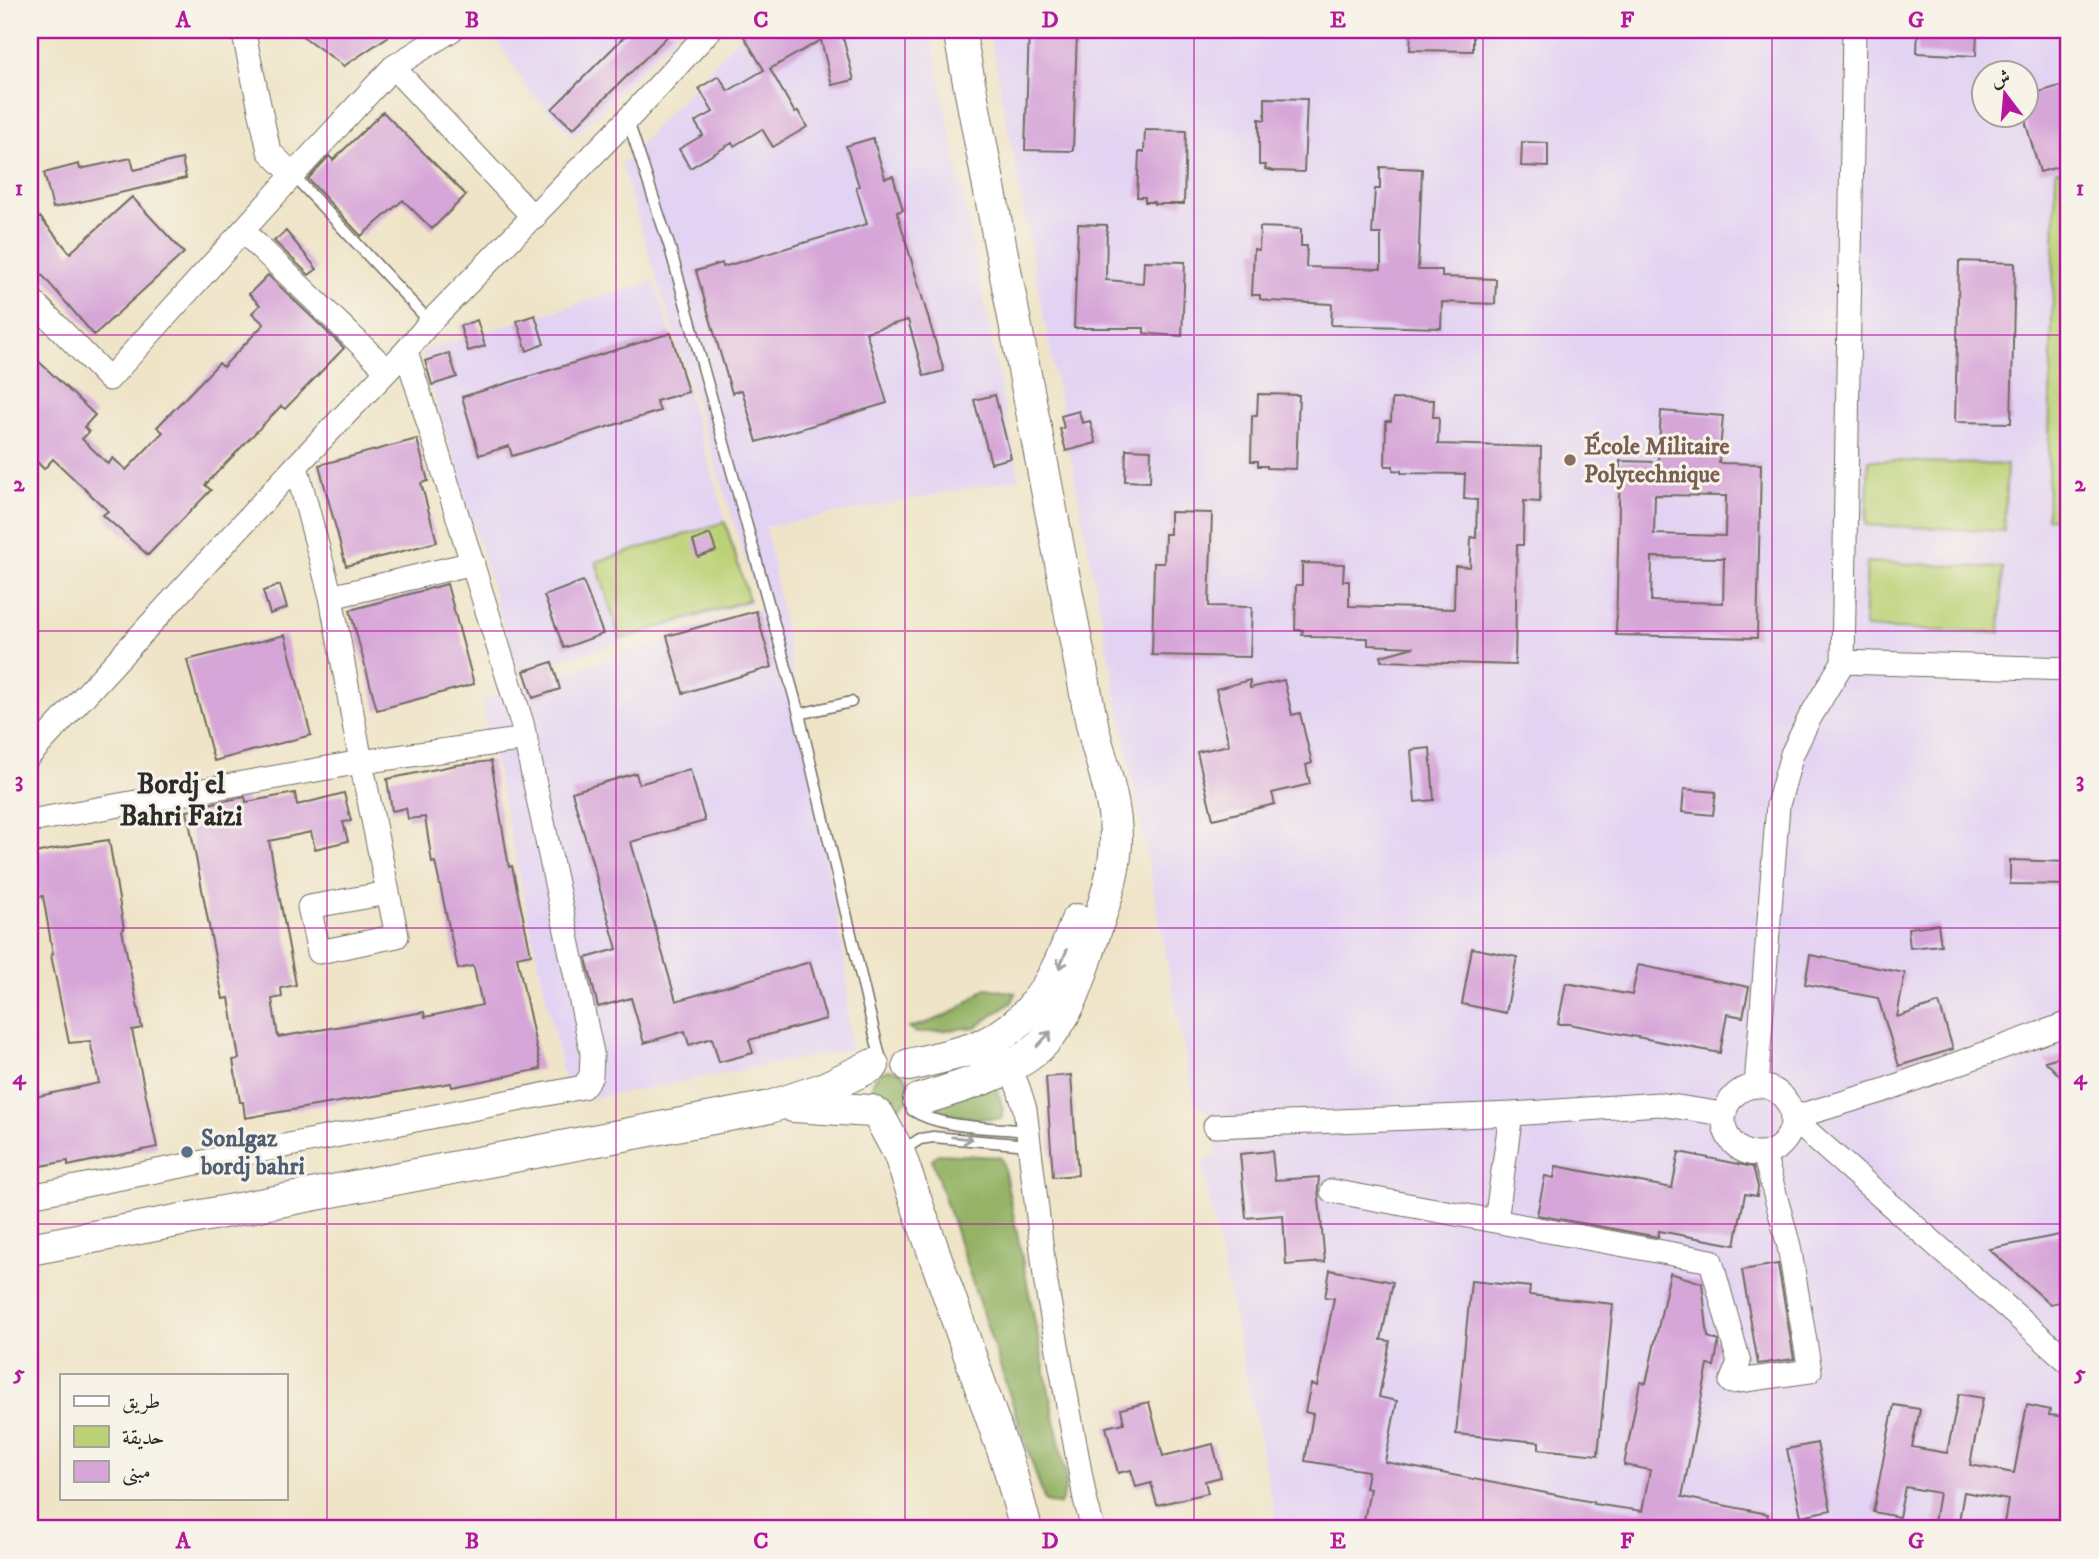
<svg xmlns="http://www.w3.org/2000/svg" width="2099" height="1559" font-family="'IM FELL DW Pica',Amiri,serif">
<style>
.built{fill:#e3d3f3;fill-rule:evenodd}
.green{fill:#bbd175;stroke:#737e50;stroke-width:2}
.forest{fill:#94b366;stroke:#606f48;stroke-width:2}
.building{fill:#d7a6d8;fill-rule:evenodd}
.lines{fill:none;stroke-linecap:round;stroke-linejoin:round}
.service-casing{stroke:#706c62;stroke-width:13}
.minor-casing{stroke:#706c62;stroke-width:25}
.secondary-casing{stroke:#706c62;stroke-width:34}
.service{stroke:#fff;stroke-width:10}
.minor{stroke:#fff;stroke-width:23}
.secondary{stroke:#fff;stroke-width:32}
.oneway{stroke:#a0a0a0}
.grid{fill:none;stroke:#b5179e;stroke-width:2;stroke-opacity:0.55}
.education-dot{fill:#8d6e63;stroke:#f7f3e8;stroke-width:2.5}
.service-dot{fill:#5c6f8a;stroke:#f7f3e8;stroke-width:2.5}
.labels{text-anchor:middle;stroke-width:6;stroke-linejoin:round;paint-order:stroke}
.education-label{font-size:24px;font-weight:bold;fill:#785e54;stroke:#f7f3e8;text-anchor:start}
.service-label{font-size:24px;font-weight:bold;fill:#4e5e75;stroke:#f7f3e8;text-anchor:start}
.quarter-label{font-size:28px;font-weight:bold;fill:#2b2b2b;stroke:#f7f3e8}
.neatline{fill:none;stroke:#b5179e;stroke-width:2.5}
.grid-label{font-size:23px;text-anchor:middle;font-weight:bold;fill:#b5179e}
</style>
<rect width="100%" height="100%" fill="#f7f3e8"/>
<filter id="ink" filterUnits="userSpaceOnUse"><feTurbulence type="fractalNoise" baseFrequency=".0143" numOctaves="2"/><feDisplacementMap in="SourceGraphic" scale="14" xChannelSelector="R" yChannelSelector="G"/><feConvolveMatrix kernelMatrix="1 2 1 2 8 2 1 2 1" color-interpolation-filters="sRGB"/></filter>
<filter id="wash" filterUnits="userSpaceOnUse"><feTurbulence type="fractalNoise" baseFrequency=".00686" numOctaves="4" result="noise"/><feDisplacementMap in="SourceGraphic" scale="28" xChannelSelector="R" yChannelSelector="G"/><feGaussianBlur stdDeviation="1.57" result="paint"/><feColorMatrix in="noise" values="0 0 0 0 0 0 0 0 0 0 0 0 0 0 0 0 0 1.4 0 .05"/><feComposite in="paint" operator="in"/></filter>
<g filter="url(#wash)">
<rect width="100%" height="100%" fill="#efe4c8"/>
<!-- built -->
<path class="built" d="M490 30H680L574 137 531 93Z
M745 30H930L1019 479 766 527 846 967 850 1049 569 1103 481 700 761 609 621 165Z
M989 30H2069V1529H1278L1202 1164 1217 1153 1215 1126 1211 1114 1194 1102ZM1983 74H2025V116H1983Z
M654 281 751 603 518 673 421 351Z"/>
<!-- green -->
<path class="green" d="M2056 170H2069V519L2047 518Z
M1869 460 2007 465 2004 531 1866 525Z
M725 522 749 600 620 639 596 562Z
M1867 562 2003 568 2000 633 1864 628Z"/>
<!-- forest -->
<path class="forest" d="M986 988 1016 993 1012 1002 976 1027 917 1033 909 1028C947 1018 956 1012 986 988Z
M872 1089a19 19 0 1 1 38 0a19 19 0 1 1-38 0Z
M995 1080 1003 1110 1001 1119C981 1117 950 1121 936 1105Z
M938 1154 999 1157 1002 1159 1065 1471C1066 1482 1066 1496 1059 1505L1045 1502 933 1163 932 1159Z"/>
<g id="blocks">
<!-- building -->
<path class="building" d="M294 30H398L344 66Z
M631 30H674L573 129 552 109Z
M740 30H841L854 80 832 85 821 40 770 69 795 113 798 111 807 127 773 147 762 129 734 146 732 143 690 168 679 149 703 135 695 122 713 112 699 88 719 76 728 91 764 70Z
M1029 30H1077L1073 151 1025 150Z
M1411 30H1473V51L1410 50Z
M1918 30H1977L1976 56 1917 53Z
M2069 83V164L2040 172 2026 124V96Z
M1265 98 1307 99 1304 172 1274 171 1265 169 1266 165H1259V119L1265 120Z
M383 112 466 195 432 229 403 200 361 236 308 179 329 156 333 160Z
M1145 130 1186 131 1184 204H1154V202H1145V197H1137L1139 152H1144Z
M873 138 885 178 893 176 903 210 897 212 944 371 924 376 908 320 866 332 887 403 757 442 742 390 732 393 696 271 722 263 723 267 867 224 856 187 859 186 846 146Z
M1522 142 1548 143V167L1521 166Z
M131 158 134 170 182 159 186 178 53 208 44 173 79 164 80 169Z
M1380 167 1422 169 1418 270H1442V277L1496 279 1495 304 1442 302 1441 328 1331 325 1332 304 1269 301 1260 299V295H1252L1254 249 1259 250 1260 227 1301 229V246H1307L1306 267 1381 269V234H1372L1375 189H1380Z
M132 197 184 253 94 335 30 261V226L40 217 70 253Z
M1078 224 1107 225 1106 280 1143 283 1144 261 1185 262 1182 336 1153 334 1144 333V328H1074Z
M286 231 317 269 309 275 274 241Z
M1959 261 2015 263 2011 423 1955 422Z
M268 275 344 348 285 409 281 406 205 485 211 490 148 555 103 515 108 511 53 459 44 469 30 455V353L95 415 84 427 89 432 82 439 108 464 113 458 126 470 163 432 157 427 219 363 223 367 264 324 252 313 260 305 249 294Z
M535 315 544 344 527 351 517 321Z
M477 320 485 346 468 351 460 326Z
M671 333 688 392 656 401 660 411 512 456 509 446 479 455 462 397Z
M449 353 457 377 432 385 425 361Z
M1258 394 1299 395 1296 469 1267 468V466H1258V461H1251L1252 416H1257Z
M995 395 1011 458 991 463 974 400Z
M1392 399 1434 400 1433 417H1439L1438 444 1541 447 1540 502 1524 501 1523 545H1517L1515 665 1381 661V656L1414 647 1368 645V638L1311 637V635H1302L1303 630H1295L1296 585H1302V563L1344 564 1343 581H1349V606L1454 609 1455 566 1470 567 1471 537 1476 538 1477 500 1464 499 1465 474 1401 473V471L1393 470V466H1385L1386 421H1391Z
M1079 411 1082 423 1090 421 1096 443 1066 451 1060 429 1064 428 1061 416Z
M1661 411 1723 416 1719 463 1761 464 1757 638 1616 635 1620 461 1658 462ZM1655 495 1726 496 1725 536 1654 534ZM1652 557 1724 558 1723 603 1651 601Z
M417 439 428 481 421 483 437 542 346 566 319 465Z
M1126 449 1151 450 1150 482 1125 481Z
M1170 512 1212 513 1209 606 1252 607 1250 657 1152 655 1154 563H1164L1165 534H1170Z
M710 534 716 551 698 557 693 541Z
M583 581 603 634 564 648 544 596Z
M447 584 474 684 377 710 350 610Z
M280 585 287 608 270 614 263 591Z
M756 611 772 667 683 693 667 636Z
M285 635 311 735 214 761 187 660Z
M552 662 560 689 533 698 524 671Z
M1250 680V688L1284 680 1292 715 1300 713 1312 763 1306 765 1310 784 1272 793 1275 804 1213 819 1197 752 1229 745 1216 689Z
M1430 748 1434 800 1415 802 1411 750Z
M491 761 509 867 512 866 531 954 517 957 541 1069 452 1087 451 1083 245 1118 243 1102H240L233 1060 239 1059 229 998 223 999 187 811 203 808 202 805 245 797 246 802 295 793 297 805 344 793 351 821 343 822 348 841 315 849 311 832 269 841 296 985 281 988 282 997 272 999 278 1037 424 1012 425 1017 482 1005 474 968 472 966 458 969 435 862 432 863 425 817 408 819 406 808 392 811 387 779 456 765Z
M690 769 705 821 631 842 676 1001 810 962 826 1019 749 1040 753 1053 719 1062 712 1038 689 1045 685 1031 644 1043 631 998 598 1007 586 958 617 949 572 792 636 773 639 784Z
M1684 789 1716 792 1713 815 1682 812Z
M109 840 124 929 122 930 142 1028 132 1030 157 1147 68 1166V1161L30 1168V1098L99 1083 90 1041 69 1043 51 955 53 954 43 896 30 898V854L74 845Z
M2010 860 2069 862V885L2010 884Z
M1938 924 1941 945 1910 948 1908 928Z
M1472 948 1517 957 1506 1013 1462 1004Z
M1810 955 1905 973 1897 1017 1939 1003 1953 1049 1899 1066 1878 998 1805 984Z
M1638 965 1749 987 1743 1017 1727 1014 1720 1053 1569 1024H1558L1566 983 1632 995Z
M2069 1054V1085L2045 1061Z
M1071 1075 1078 1175 1053 1177 1046 1077Z
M1272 1151 1275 1180 1319 1177 1318 1189 1325 1262 1286 1265 1283 1215 1246 1218 1240 1154Z
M1679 1152 1753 1167 1758 1187 1757 1196 1745 1194 1735 1245 1659 1231 1658 1237 1537 1215 1545 1176 1554 1178 1556 1166 1672 1188Z
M2069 1233V1300L2050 1304 1989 1249Z
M1778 1264 1794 1359 1758 1364 1742 1270Z
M1330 1270 1393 1282 1381 1340 1390 1341 1379 1397 1397 1401 1385 1462 1593 1502V1504L1642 1511 1650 1470 1624 1465 1640 1382 1646 1383 1670 1273 1702 1283 1708 1337 1719 1341 1714 1366 1708 1365 1682 1497 1768 1514 1765 1529H1574L1519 1519 1517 1529H1382L1363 1526 1370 1489 1365 1488 1368 1471 1305 1461 1313 1414 1305 1412 1311 1384 1317 1386 1334 1298 1325 1297Z
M1471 1281 1530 1287 1529 1295 1613 1304 1598 1455 1539 1449V1442L1456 1434Z
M1959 1394 1983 1398 1970 1465 2014 1473 2027 1405 2050 1410 2049 1415 2069 1417V1529H2003L2008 1500 1964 1492 1958 1527 1934 1522 1939 1493 1905 1487 1899 1517 1873 1512 1894 1405 1920 1409 1912 1447 1947 1453Z
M1149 1402 1163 1456 1213 1444 1221 1477 1205 1481 1208 1493 1157 1505 1151 1483 1136 1487 1131 1470 1118 1473 1106 1427 1124 1423 1121 1409Z
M1817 1443 1831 1510 1801 1516 1787 1449Z"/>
</g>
</g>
<g filter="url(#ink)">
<use href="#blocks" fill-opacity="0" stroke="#706c62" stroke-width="2"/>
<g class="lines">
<!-- service casing -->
<g class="service-casing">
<path id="service" d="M628 121 670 248 799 714 881 1061
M293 175 430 322
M799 714 851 702
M912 1110C941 1129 993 1127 1027 1131
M901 1151 920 1139 933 1137 1028 1145"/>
</g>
<!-- minor casing -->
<g class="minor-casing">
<path id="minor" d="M243 30 269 151 293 175
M393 67 534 218
M243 231 387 370
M30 298 109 379 293 175 393 67 452 30
M296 466 331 597 361 762 397 936 319 952 309 907 388 893
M331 597 473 563
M1843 662 1854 30
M30 755 296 466 406 351 430 322 627 120 710 30
M30 821 361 762 526 739
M1009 1067 1018 1087 1025 1109 1046 1284 1085 1499 1093 1529
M1724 1120a34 34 0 1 1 68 0a34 34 0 1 1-68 0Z
M1756 1086 1778 805 1792 754 1809 719 1843 662 2069 669
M1792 1118 2069 1362
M1792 1118 1882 1091 2069 1023
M1215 1126 1511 1114 1659 1104 1723 1114
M1332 1191 1711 1261 1739 1362 1731 1382 1810 1371 1789 1246 1764 1154
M30 1196 583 1087 591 1076 592 1053 522 723 406 351
M1496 1221 1511 1114"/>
</g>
<!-- secondary casing -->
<g class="secondary-casing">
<path id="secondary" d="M909 1065C930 1060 952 1055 972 1049 1032 1029 1058 975 1077 920
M919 1100C960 1086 1012 1075 1043 1043 1067 1018 1078 984 1088 953 1099 917 1116 877 1116 839 1116 808 1107 780 1099 751 1090 722 1086 691 1080 662L959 30
M793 1106 871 1111
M879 1116 899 1153 1010 1470 1026 1529
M30 1249 770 1107 823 1089 873 1065"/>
</g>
<!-- service -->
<use href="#service" class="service"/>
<!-- minor -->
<use href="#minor" class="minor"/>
<!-- secondary -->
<use href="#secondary" class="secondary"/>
</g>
<!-- one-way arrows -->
<defs><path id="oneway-shaft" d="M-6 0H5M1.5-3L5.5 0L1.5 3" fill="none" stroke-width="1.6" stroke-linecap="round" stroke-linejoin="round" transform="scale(1.75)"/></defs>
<g class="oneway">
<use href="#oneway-shaft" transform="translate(1063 959) rotate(113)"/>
<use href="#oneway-shaft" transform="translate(1044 1039) rotate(-48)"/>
<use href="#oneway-shaft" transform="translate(962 1138) rotate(6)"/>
</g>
</g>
<!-- grid -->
<path class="grid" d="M327 30V1529M616 30V1529M905 30V1529M1194 30V1529M1483 30V1529M1772 30V1529M30 335H2069M30 631H2069M30 928H2069M30 1224H2069"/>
<!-- markers -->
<circle class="education-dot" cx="1570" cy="460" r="7"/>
<circle class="service-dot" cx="187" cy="1152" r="7"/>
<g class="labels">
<!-- education labels -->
<g class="education-label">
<text x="1584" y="454">École Militaire<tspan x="1584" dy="28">Polytechnique</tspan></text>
</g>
<!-- service labels -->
<g class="service-label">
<text x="201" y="1146">Sonlgaz<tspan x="201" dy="28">bordj bahri</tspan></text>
</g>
<!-- quarter labels -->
<g class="quarter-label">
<text x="181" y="793">Bordj el<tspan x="181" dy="32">Bahri Faizi</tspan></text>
</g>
</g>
<!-- margin -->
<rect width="2099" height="1559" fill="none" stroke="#f7f3e8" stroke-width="77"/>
<!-- legend -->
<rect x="60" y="1374" width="228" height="126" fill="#f7f3e8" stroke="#a5a39c" stroke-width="2"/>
<rect x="74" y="1396" width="35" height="10" fill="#ffffff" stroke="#a5a39c" stroke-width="2"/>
<text x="122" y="1408" font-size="21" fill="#2b2b2b">طريق</text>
<rect x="74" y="1426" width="35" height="21" fill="#bbd175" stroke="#a5a39c" stroke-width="2"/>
<text x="122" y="1444" font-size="21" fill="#2b2b2b">حديقة</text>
<rect x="74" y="1461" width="35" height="21" fill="#d7a6d8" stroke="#a5a39c" stroke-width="2"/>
<text x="122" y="1478" font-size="21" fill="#2b2b2b">مبنى</text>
<!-- north arrow -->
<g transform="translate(2005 94) rotate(344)"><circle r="33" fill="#f7f3e8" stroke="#a5a39c" stroke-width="2"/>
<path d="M0-5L12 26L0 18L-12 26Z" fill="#b5179e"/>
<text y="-10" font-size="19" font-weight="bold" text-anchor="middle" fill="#2b2b2b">ش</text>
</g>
<rect x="38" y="38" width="2022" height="1482" class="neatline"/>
<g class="grid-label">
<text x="183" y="27">A</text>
<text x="472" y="27">B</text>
<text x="761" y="27">C</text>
<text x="1050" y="27">D</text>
<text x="1338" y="27">E</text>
<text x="1627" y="27">F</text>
<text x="1916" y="27">G</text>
<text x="19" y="195">1</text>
<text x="2080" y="195">1</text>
<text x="19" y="491">2</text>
<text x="2080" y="491">2</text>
<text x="19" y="787">3</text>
<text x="2080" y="787">3</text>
<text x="19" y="1084">4</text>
<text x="2080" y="1084">4</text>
<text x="19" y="1380">5</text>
<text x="2080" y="1380">5</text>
<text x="183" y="1548">A</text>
<text x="472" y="1548">B</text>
<text x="761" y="1548">C</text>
<text x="1050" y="1548">D</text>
<text x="1338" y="1548">E</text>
<text x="1627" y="1548">F</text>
<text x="1916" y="1548">G</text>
</g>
</svg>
